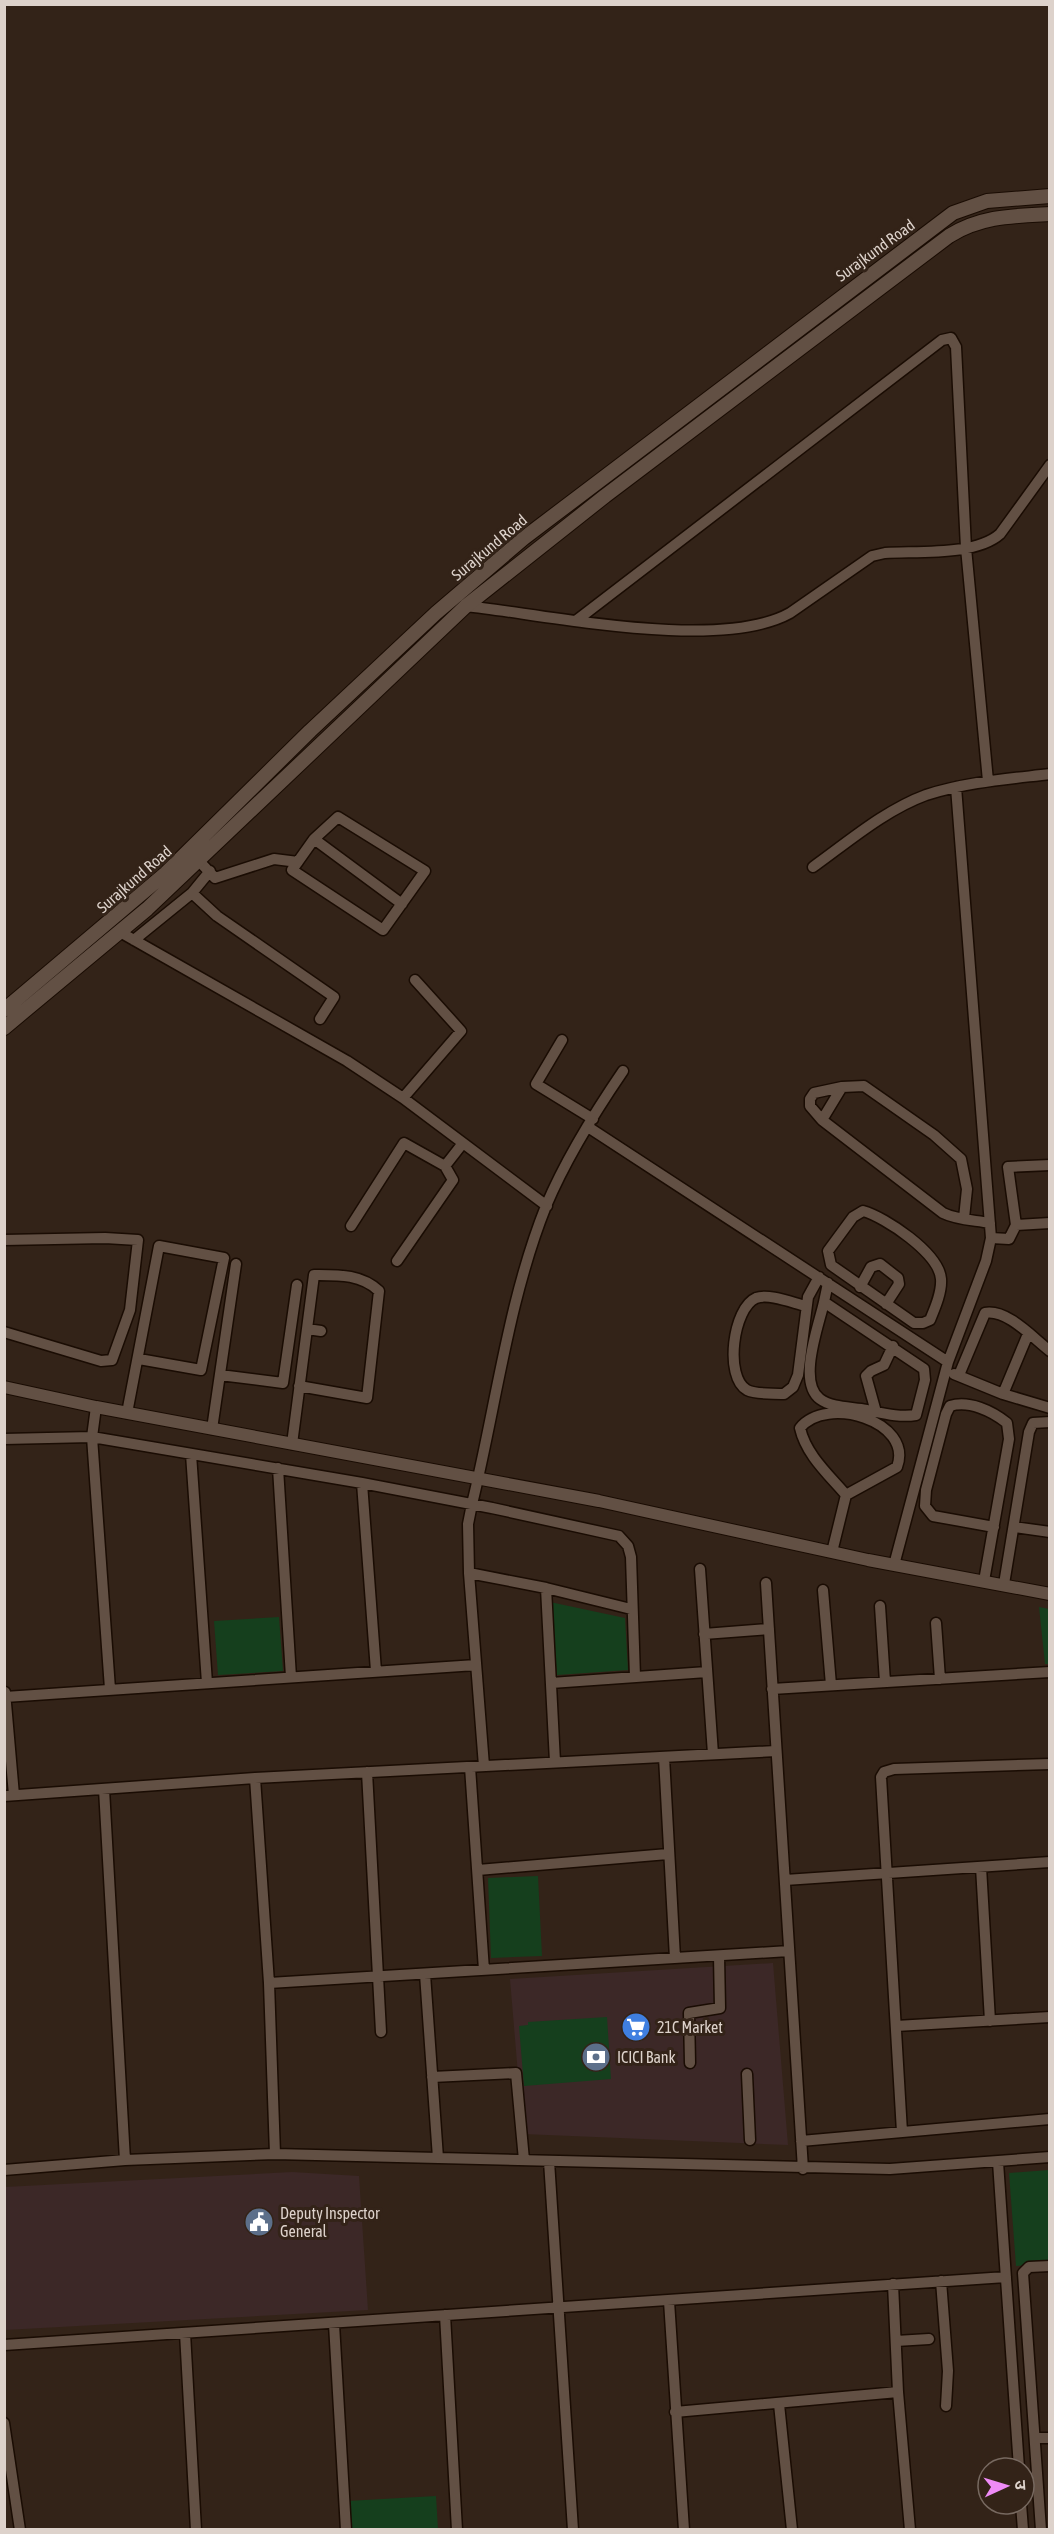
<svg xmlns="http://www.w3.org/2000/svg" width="1054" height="2534" font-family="'Asap Condensed','Noto Sans Devanagari',sans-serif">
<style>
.commercial{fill:#3c2827}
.green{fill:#153f1d}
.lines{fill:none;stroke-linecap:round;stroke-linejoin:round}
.minor-casing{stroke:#1a0c03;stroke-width:13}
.tertiary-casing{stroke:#1a0c03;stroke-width:14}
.secondary-casing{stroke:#1a0c03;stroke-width:16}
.minor{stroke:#625044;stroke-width:10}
.tertiary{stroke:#625044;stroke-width:12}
.secondary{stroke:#625044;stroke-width:14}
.labels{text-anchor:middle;stroke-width:6;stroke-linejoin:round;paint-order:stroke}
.street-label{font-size:16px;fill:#ddd2cb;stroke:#332318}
.poi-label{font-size:16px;fill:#ddd2cb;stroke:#332318;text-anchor:start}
</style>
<rect width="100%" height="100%" fill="#332318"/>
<!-- commercial -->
<path class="commercial" d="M773 1963 788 2145 523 2134 510 1979Z
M292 2172 359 2176 368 2310 5 2330V2187Z"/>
<!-- green -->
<path class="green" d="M550 1602 625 1618 628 1670 557 1675Z
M1039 1607 1049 1609V1664H1045Z
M279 1617 283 1671 218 1675 214 1621Z
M538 1876 542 1956 491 1958 488 1878Z
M607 2017 611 2079 524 2086 519 2026 528 2025V2022Z
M1049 2170V2264L1016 2266 1009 2173Z
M436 2496 438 2529H349L347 2501Z"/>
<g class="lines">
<!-- minor casing -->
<g class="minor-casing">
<path id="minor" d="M466 606C548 615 720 652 790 613L872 556 885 553C918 551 975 556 1000 534L1050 465
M577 620 942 340 951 338 956 347 966 548 988 781
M314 839 338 817 425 871 383 930 292 870 314 839 402 904
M199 861 215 878 274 859 298 862
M813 867C848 842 885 810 926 795 966 782 1008 779 1050 774
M192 893 217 916 334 997 320 1019
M120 932 347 1061 403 1098 547 1206
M134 940 192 893 210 871
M562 1040 536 1084 593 1119
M403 1098 461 1031 415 980
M822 1120 810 1106V1099L814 1093 842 1087
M588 1127 948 1362
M863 1211C885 1217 939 1253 941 1279 942 1292 935 1308 930 1320L923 1323H914L831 1265 828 1251 853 1217Z
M964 1218 967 1189 961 1159 934 1135 864 1086 842 1087 822 1120 943 1213C957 1220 974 1220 990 1223
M1016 1225 1050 1223
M351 1226 404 1143 445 1166
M991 1238 1009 1239 1016 1225 1008 1167 1050 1165
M4 1240 105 1238 138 1240 130 1310 112 1360 101 1361 4 1332
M397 1261 453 1180 445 1166 463 1143
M860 1287 871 1267 880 1264 898 1278 899 1284 886 1304
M824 1302C819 1325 797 1382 820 1399 831 1407 848 1407 861 1409 879 1412 897 1418 916 1415L925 1380 924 1369 824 1302 828 1283
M806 1306C793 1303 769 1293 756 1298 733 1308 724 1377 747 1390 757 1395 773 1393 784 1394L793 1387 798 1375 808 1297 819 1277
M307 1329 321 1331
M954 1374 1003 1394 1050 1408
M220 1375 283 1383 297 1285
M959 1375 985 1313C1007 1309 1032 1337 1050 1351
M1003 1394 1028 1334
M96 1407 92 1437 110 1689
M876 1412 866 1376 871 1371 884 1365 893 1346
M127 1413 159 1246 224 1258 201 1370 139 1359
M212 1429 236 1264
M4 1439 92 1437 362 1483 492 1508 619 1536 628 1546 631 1557 635 1677
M292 1444 314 1275C338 1275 361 1274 379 1291L367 1398 299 1386
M191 1454 207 1683
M278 1468 291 1677
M362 1483 376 1671
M1014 1527 1050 1532
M832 1552 846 1495 897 1467C914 1421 826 1395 800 1428 806 1455 829 1475 846 1495
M894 1565 948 1362 986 1261 991 1238 956 787
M700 1569 713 1754
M469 1573 546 1588 631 1609
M984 1581 1009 1439 1007 1423C992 1411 969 1400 950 1406L946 1414 926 1490 925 1506 933 1516 994 1527
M766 1583 803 2169
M1004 1584 1029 1432 1033 1423 1050 1422
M546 1588 555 1762
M823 1590 831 1685
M880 1606 885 1682
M936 1623 940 1679
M704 1634 769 1629
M551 1683 707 1672
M772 1689 1050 1672
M5 1692 14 1795
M5 1697 476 1665
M664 1757 675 1958
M484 1766 469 1573 468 1524 472 1504C496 1406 508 1301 546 1206 565 1161 595 1112 623 1071
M470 1767 484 1970
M367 1772 381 2032
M255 1778 269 1983 275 2154
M104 1789 125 2160
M4 1796 255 1778 776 1751
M981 1867 990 2021
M478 1870 668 1854
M785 1880 1050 1862
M425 1974 438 2158
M269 1983 789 1951
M896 2026 1050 2017
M690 2063 689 2013 720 2008 719 1956
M747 2074 750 2140
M432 2077 516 2073 524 2160
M902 2132 881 1777 884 1772 894 1769 1050 1764
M801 2141 1050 2119
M549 2161 573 2530
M998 2162 1019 2468
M4 2170 125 2160 275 2154 890 2169 1050 2157
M941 2281 948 2371 946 2406
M893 2284 898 2392 910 2530
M669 2301 684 2530
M445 2315 457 2530
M334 2324 346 2530
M185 2333 196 2530
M896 2341 929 2339
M4 2345 1006 2277
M779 2404 792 2530
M675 2412 898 2392
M4 2423 20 2530
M1036 2438H1050
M1021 2504 1023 2530
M1041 2530 1023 2273 1029 2267 1050 2266"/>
</g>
<!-- tertiary casing -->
<g class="tertiary-casing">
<path id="tertiary" d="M4 1387 96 1407 599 1501 868 1560 1050 1594"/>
</g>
<!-- secondary casing -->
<g class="secondary-casing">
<path id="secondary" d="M4 1010 166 873 310 731 436 613 524 538 953 213 987 201 1050 196
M4 1028 147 909 466 606 605 496 949 236C981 216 1013 216 1050 214"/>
</g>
<!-- minor -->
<use href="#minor" class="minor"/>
<!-- tertiary -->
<use href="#tertiary" class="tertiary"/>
<!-- secondary -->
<use href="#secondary" class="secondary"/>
</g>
<!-- icons -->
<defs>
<g id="supermarket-disc" transform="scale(1.5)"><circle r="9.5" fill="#3f7fe0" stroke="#332318"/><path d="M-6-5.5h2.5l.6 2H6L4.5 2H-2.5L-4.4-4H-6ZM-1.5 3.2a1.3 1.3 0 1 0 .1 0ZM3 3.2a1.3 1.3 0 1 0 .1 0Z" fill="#fff"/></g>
<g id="bank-disc" transform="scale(1.5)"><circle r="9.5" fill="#5c6f8a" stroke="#332318"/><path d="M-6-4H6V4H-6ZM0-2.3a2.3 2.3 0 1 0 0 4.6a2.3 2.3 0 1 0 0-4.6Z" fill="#fff"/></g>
<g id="civic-disc" transform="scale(1.5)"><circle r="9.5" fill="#5c6f8a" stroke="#332318"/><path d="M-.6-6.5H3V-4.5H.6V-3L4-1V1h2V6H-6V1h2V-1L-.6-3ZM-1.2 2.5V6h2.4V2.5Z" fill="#fff"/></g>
</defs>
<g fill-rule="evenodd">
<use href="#supermarket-disc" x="636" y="2027"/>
<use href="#bank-disc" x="596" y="2057"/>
<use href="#civic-disc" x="259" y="2222"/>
</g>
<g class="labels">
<!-- street labels -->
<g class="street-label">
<text transform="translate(875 250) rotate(-36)" y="6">Surajkund Road</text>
<text transform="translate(489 547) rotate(-40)" y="6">Surajkund Road</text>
<text transform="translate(134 879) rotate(-41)" y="6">Surajkund Road</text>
</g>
<!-- poi labels -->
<g class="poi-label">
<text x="657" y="2033">21C Market</text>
<text x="617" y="2063">ICICI Bank</text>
<text x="280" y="2219">Deputy Inspector<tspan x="280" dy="18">General</tspan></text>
</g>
</g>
<!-- border -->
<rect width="1054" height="2534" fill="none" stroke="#ddd2cb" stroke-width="12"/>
<!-- north arrow -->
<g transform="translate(1006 2486) rotate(86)"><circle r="28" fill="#332318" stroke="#776960" stroke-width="1.5"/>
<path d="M0-4.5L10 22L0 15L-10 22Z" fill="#ef8bf7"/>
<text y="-9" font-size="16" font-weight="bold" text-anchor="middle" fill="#ddd2cb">उ</text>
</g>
</svg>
